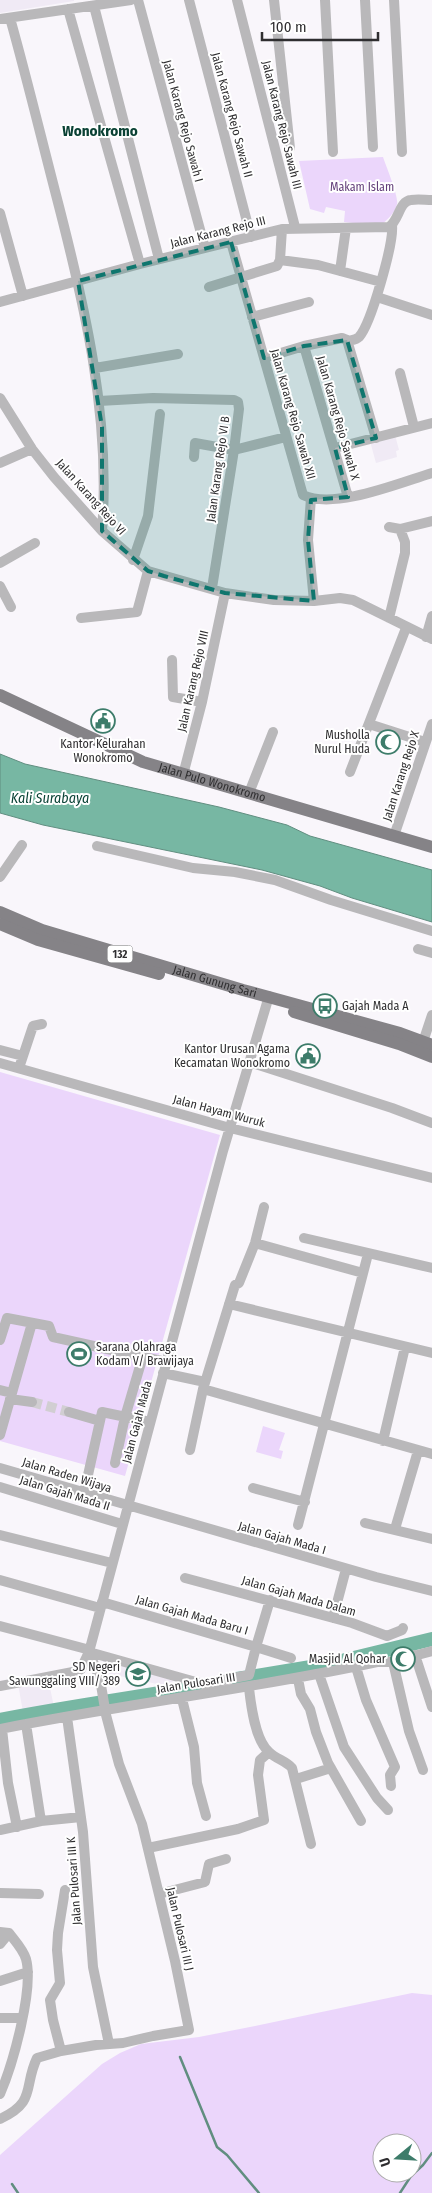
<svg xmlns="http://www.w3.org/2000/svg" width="432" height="2193" font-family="'Fira Sans Condensed',sans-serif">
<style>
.built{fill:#f0eaf5}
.green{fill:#ebd6fb;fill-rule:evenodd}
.water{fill:#77b7a3;stroke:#618e80}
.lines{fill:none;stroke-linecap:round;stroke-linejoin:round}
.stream{stroke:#618e80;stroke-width:2.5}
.river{stroke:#77b7a3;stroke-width:14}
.minor-tunnel{stroke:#d1ced2;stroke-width:10;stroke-dasharray:10 5;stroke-linecap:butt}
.minor{stroke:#b9b8ba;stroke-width:10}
.major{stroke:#858387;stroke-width:12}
.marked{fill:#0f766e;fill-opacity:0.2;stroke:#0f766e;stroke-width:4;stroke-dasharray:10 6;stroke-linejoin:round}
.labels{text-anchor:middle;stroke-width:4;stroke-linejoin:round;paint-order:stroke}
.shield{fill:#fff;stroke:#6d6d6e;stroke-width:1}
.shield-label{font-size:11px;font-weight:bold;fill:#2f2e30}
.street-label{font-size:12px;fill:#2f2e30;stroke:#fff}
.park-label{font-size:12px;fill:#623e79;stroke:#fff}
.poi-label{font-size:12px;fill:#2f2e30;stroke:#fff;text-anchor:end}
.water-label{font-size:14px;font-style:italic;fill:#0a4336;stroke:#fff}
.quarter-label{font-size:15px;font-weight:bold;fill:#0b4235;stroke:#fff}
</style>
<rect width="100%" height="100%" fill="#f9f6fb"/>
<!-- built -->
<path class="built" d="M0 0H74V1L0 13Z
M395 435 399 450 396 451 397 457 376 463 370 441Z
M103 1660 174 1676 171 1687 101 1672Z
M48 1678 54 1707 23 1712 18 1684Z"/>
<!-- green -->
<path class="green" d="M383 157C386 166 399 197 397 204 395 213 387 220 380 226L344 222 345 211 326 207 324 213 310 209 299 161Z
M0 1072 220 1135 125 1476 0 1441Z
M263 1426 285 1433 279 1450 283 1451 281 1459 256 1452Z
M412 1993 432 1995V2193H0V2155L102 2064 120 2053 141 2044 199 2037 255 2026ZM382 2143H412V2173H382Z"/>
<!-- water -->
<path class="water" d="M0 754 25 764 219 807 287 825 310 836 432 870V922L352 898 320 886 262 870 43 825 0 813Z"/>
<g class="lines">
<!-- stream -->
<path class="stream" d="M180 2057 217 2147 227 2155 259 2193
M12 2184 18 2193
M400 2193 411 2176 423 2165 432 2153"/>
<!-- river -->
<path class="river" d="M237 1679 329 1664 432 1639
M0 1720C71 1706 142 1697 213 1684"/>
<!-- minor-tunnel -->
<path class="minor-tunnel" d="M32 1402 69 1412"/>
<!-- minor -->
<path class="minor" d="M138 0 205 248
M189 0 251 237
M237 0 295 227
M274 0 290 148
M325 0 333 152
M365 0 373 147
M394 0 402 152
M94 6 159 259
M68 9 140 264
M10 18C26 75 40 133 55 191 84 302 111 415 102 531
M0 19 131 0
M0 213 23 296
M231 242 303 495C334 510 399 483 432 473
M280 260 318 265 381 282
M340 271 346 228
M209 287 277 266 280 260 282 229
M377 297 432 315
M0 302 140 264 282 229 389 227C399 221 399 201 411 200 418 199 425 200 432 200
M252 317 309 302
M348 341C352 340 356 340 359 337 371 324 394 243 392 225
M304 346 348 497
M264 358 304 346 342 338 347 340 376 438
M95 368 178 354
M400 373 414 427
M0 398 32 449 54 477 102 531 148 571 225 593 274 600 314 601 340 598 353 600 432 639
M99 401 153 398 234 400 238 402 239 409 234 450 212 588
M335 448 432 423
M194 457 195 443 234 450 286 437
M0 463 32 449
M311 498 308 540 314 601
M389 527 400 529 432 521
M133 560 148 516 160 414
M0 563 35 543
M0 586 11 607
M81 618 137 612 148 571
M389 618 405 553V542L400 529
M426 637 432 616
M172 660 173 697 202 702
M369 724 425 742
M350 772 406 628
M183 775 202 702 225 593
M249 793 273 732
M394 836 432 724
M97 846 193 868 235 872 275 880 331 900 432 931
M0 877 22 845
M418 949 432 953
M423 1042 432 1015
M0 1050 23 1056
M249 1062 392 1108 432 1123
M0 1063 230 1128 432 1178
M19 1068 33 1026 42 1024
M304 1238 432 1268
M255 1243 363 1273
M229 1304 432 1353
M0 1340 7 1318 49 1326 53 1337 166 1362
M163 1373 205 1382
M203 1389 432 1454
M0 1390 12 1393
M10 1399 32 1402
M69 1412 100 1421
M0 1435 32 1323
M383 1441 405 1347
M190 1450 203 1389 235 1285 239 1283 255 1243 264 1207
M115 1463 125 1417 143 1356
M0 1468 376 1577 432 1591
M0 1487 122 1524
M253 1488 305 1502
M84 1493 102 1412 150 1422
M365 1523 432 1539
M298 1525 368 1254
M395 1529 418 1451
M0 1535 112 1563
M185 1578 352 1623 387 1636 402 1630 403 1628
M0 1580 100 1608
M102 1602 256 1647 270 1600
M333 1618 346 1569
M0 1626 90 1650
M89 1652 203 1684 249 1675 256 1647 291 1658
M415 1655 432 1707
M410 1657 432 1651
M393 1662 409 1731 423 1770
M356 1667 366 1700 395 1767 390 1775 391 1786
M319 1674 344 1747 377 1798 388 1810
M298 1679 301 1694 310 1709 316 1732 328 1763 361 1821
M0 1686 78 1671 81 1669 89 1652 223 1151 269 996
M249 1688C251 1706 255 1740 269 1752 276 1759 286 1761 292 1768L311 1844
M182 1699 194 1747 197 1783 206 1816
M67 1717 83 1832 93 1967 109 2044
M26 1724 41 1821
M0 1729C125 1704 252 1689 377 1662H396
M2 1729 8 1783 17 1827
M296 1779 331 1768
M0 1830 41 1821 81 1817
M148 1848 238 1829 264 1820 258 1775 260 1760 269 1752
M0 1893 39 1894
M159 1894 205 1882 209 1864 226 1859
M0 1932 9 1933C15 1941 23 1949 26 1959 34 1989 13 2064 0 2094
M0 1944 9 1933
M0 1981 28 1972
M0 2018H22
M61 2051 53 2020 50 2000 60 1983 57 1950 58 1933 65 1890
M0 2119C37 2102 23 2087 37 2058L61 2051 96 2045 123 2043 153 2036 189 2030 175 1961 142 1824 119 1764 106 1715 100 1679 89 1652"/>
<!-- major -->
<g class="major">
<path id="s1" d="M0 695 143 762 432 847"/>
<path id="s2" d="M0 912 42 930 243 990 400 1033 432 1045"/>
<path d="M0 924 38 940 159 974"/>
<path d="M294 1012 399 1044 432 1057"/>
</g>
</g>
<!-- marked area -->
<path class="marked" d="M231 242 264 358 304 346 347 340 376 438 335 448 348 497 311 500 308 540 314 601 225 593 164 576 148 571 102 531V427L78 281Z"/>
<!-- icons -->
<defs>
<g id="civic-ring" transform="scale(1.25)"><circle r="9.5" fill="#fff" stroke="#3d7c6a" stroke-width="1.5"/><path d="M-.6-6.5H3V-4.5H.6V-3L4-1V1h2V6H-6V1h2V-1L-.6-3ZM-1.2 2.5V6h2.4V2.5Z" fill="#3d7c6a"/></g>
<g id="mosque-ring" transform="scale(1.25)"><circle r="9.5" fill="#fff" stroke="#3d7c6a" stroke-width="1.5"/><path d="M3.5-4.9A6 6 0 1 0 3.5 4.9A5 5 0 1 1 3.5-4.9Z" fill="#3d7c6a"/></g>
<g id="bus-ring" transform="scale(1.25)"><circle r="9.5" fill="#fff" stroke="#3d7c6a" stroke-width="1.5"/><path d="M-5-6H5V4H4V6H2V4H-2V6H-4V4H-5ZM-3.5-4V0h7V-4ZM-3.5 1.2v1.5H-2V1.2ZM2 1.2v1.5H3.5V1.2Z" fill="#3d7c6a"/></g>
<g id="stadium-ring" transform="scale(1.25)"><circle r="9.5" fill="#fff" stroke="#3d7c6a" stroke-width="1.5"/><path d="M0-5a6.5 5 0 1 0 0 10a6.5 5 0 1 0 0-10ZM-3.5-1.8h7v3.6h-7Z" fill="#3d7c6a"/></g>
<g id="school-ring" transform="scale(1.25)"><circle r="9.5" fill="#fff" stroke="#3d7c6a" stroke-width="1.5"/><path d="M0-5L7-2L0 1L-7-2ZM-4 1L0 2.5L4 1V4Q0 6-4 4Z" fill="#3d7c6a"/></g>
</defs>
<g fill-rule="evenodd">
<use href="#civic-ring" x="103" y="721"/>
<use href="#mosque-ring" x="388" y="742"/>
<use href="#bus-ring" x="325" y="1006"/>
<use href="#civic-ring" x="308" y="1056"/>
<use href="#stadium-ring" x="79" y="1354"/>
<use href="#mosque-ring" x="403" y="1659"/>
<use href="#school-ring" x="138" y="1674"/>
</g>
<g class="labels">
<!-- shield labels -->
<rect class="shield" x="107.5" y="945.5" width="25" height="17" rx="4"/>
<g class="shield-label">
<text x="120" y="958">132</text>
</g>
<!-- street labels -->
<g class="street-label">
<text transform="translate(232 115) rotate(75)" y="4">Jalan Karang Rejo Sawah II</text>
<text transform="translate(183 121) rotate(75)" y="4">Jalan Karang Rejo Sawah I</text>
<text transform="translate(282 125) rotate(76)" y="4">Jalan Karang Rejo Sawah III</text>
<text transform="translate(218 232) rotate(-14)" y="4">Jalan Karang Rejo III</text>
<text transform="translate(293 414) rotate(74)" y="4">Jalan Karang Rejo Sawah XII</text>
<text transform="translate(338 418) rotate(74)" y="4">Jalan Karang Rejo Sawah X</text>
<text transform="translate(218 469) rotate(-82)" y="4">Jalan Karang Rejo VI B</text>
<text transform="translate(91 497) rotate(48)" y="4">Jalan Karang Rejo VI</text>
<text transform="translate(193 681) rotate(-77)" y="4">Jalan Karang Rejo VIII</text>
<text transform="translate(401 776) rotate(-72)" y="4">Jalan Karang Rejo X</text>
<text dy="4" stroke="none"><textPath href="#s1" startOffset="230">Jalan Pulo Wonokromo</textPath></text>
<text dy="4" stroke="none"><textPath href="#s2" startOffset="226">Jalan Gunung Sari</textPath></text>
<text transform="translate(219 1111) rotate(15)" y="4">Jalan Hayam Wuruk</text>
<text transform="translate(137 1422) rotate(-75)" y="4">Jalan Gajah Mada</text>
<text transform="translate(67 1475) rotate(17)" y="4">Jalan Raden Wijaya</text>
<text transform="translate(65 1493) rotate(17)" y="4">Jalan Gajah Mada II</text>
<text transform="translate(282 1538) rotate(16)" y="4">Jalan Gajah Mada I</text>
<text transform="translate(299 1596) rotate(16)" y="4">Jalan Gajah Mada Dalam</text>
<text transform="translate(192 1615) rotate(16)" y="4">Jalan Gajah Mada Baru I</text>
<text transform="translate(196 1683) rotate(-9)" y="4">Jalan Pulosari III</text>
<text transform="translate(74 1881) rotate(-94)" y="4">Jalan Pulosari III K</text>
<text transform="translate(180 1929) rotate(77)" y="4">Jalan Pulosari III J</text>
</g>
<!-- park labels -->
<g class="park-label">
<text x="362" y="191">Makam Islam</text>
</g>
<!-- poi labels -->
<g class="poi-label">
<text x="370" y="739">Musholla<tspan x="370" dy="14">Nurul Huda</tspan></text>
<text x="103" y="748" text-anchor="middle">Kantor Kelurahan<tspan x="103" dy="14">Wonokromo</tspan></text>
<text x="342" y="1010" text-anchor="start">Gajah Mada A</text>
<text x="290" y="1053">Kantor Urusan Agama<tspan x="290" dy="14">Kecamatan Wonokromo</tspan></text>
<text x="96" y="1351" text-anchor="start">Sarana Olahraga<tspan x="96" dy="14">Kodam V/ Brawijaya</tspan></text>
<text x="386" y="1663">Masjid Al Qohar</text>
<text x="120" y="1671">SD Negeri<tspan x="120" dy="14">Sawunggaling VIII/ 389</tspan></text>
</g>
<!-- water labels -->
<g class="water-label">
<text x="50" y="803">Kali Surabaya</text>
</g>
<!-- quarter labels -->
<g class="quarter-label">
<text x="100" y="136">Wonokromo</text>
</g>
</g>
<!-- north arrow -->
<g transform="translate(397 2158) rotate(252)"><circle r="24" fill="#ffffff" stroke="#acabac"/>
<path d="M0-4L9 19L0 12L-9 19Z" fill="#3d7c6a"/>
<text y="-8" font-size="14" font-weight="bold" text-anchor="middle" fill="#2f2e30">U</text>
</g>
<!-- scale -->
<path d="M262 32v8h116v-8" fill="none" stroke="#2f2e30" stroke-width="2.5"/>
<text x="270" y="32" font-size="15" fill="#2f2e30" stroke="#ffffff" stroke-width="4" paint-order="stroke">100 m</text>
</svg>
